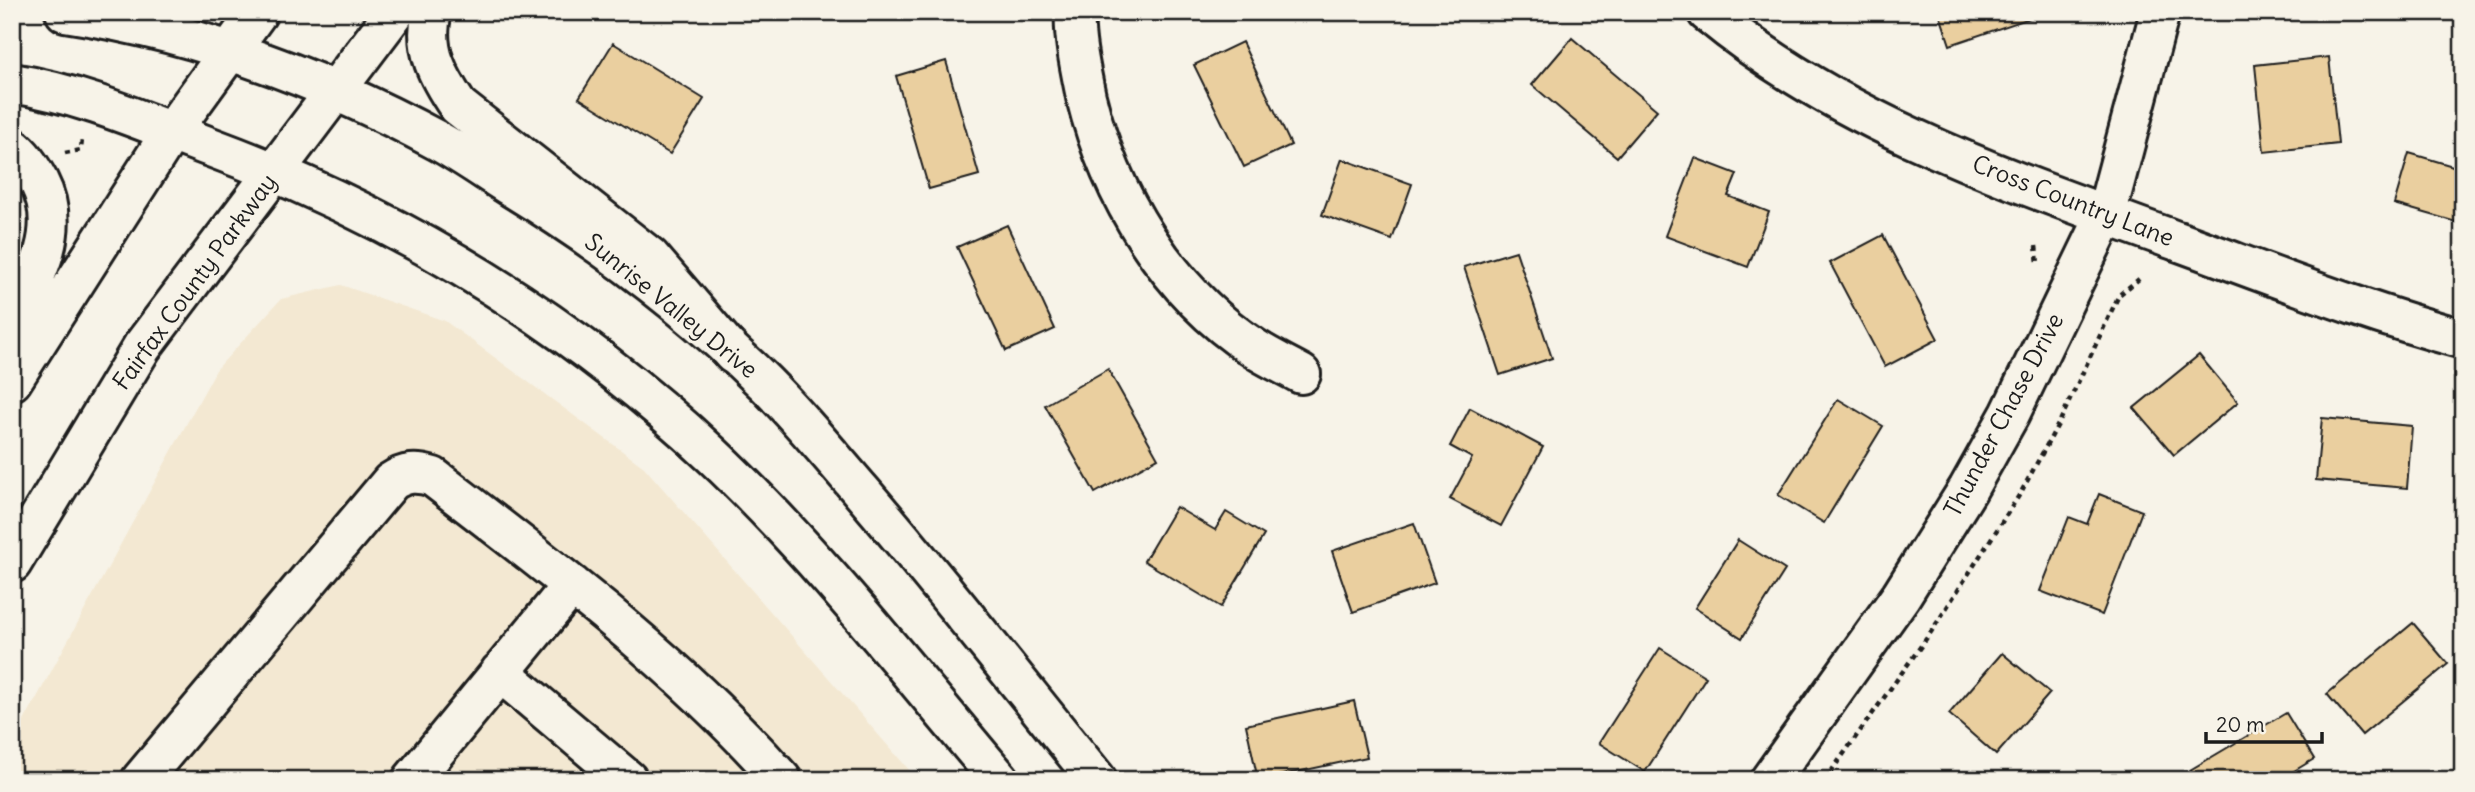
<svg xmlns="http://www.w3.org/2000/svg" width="2475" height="792" font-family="Delius,sans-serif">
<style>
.built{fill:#f3e8d2}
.building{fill:#eacf9f;stroke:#1c1c1c;stroke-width:2}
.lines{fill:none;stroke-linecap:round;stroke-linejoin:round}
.minor-casing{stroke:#1c1c1c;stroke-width:44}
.major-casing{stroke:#1c1c1c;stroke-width:44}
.highway-casing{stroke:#1c1c1c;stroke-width:44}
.path{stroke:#1c1c1c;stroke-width:4.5;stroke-dasharray:5 5;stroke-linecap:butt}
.minor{stroke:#f7f3e8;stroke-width:38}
.major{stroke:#f7f3e8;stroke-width:38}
.highway{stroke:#f7f3e8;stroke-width:38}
.labels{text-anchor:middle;stroke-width:5;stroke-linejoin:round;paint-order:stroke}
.street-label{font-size:24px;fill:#1c1c1c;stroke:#f7f3e8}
</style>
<rect width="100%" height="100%" fill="#f7f3e8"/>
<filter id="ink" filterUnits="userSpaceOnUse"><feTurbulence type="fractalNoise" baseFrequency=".0143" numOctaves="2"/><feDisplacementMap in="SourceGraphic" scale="14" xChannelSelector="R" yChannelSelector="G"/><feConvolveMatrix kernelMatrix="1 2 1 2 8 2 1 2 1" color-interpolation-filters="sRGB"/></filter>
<g filter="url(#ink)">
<!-- built -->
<path class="built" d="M341 285 445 321 644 467 918 780H12V743L216 370 281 299Z"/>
<!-- building -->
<path class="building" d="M1939 12H2048L1950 45Z
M1572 38 1657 110 1617 157 1532 85Z
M1242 42 1291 145 1244 167 1194 65Z
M613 43 704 99 670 154 579 98Z
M2329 57 2338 144 2264 152 2255 65Z
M946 61 979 175 929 189 896 76Z
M2409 153 2463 169V224L2394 204Z
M1695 158 1737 174 1728 196 1769 212 1748 267 1665 236Z
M1342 159 1412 184 1392 240 1322 215Z
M1007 225 1055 329 1006 351 957 247Z
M1883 235 1938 339 1885 367 1830 263Z
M1516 251 1552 358 1500 375 1464 267Z
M2199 355 2238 402 2174 455 2134 408Z
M1108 369 1158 458 1095 493 1045 405Z
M1838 399 1883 426 1824 523 1778 495Z
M1470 408 1543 447 1501 526 1450 499 1472 458 1450 446Z
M2322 418 2412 426 2407 488 2316 480Z
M2099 494 2142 511 2102 615 2040 591 2069 517 2087 524Z
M1176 507 1215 530 1226 512 1264 535 1221 607 1144 561Z
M1414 523 1435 583 1353 612 1332 551Z
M1738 540 1785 570 1742 638 1695 608Z
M2413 623 2448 664 2362 735 2327 694Z
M1660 648 1706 677 1645 772 1599 743Z
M2002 653 2050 693 1996 755 1949 714Z
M1354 701 1367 757 1258 780 1246 725Z
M2286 713 2314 759 2279 780H2197L2190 770Z"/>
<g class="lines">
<!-- minor casing -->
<g class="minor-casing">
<path id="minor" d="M1075 12C1073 37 1081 72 1086 97 1110 195 1168 292 1254 348 1269 358 1285 365 1301 374
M1707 12C1843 125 2013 181 2177 241 2271 275 2366 313 2463 339
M500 672 628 780
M141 780 391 482C405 472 417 472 433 477 555 571 680 664 782 780
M412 780 572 585
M1770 780 1901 596 1968 489 2010 414 2106 215 2160 12"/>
</g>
<!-- major casing -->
<g class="major-casing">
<path id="major" d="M65 12C196 32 324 79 440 142 465 156 489 173 513 188 603 243 689 308 765 383 799 417 830 455 862 492 943 586 1019 684 1097 780
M12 83C82 94 147 123 213 148 398 217 567 319 712 455 816 553 907 670 1000 780"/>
</g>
<!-- highway casing -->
<g class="highway-casing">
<path id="highway" d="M432 12C422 49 439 78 458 106L650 257 733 354
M12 147C24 156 32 169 39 182 64 230 36 277 12 320
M12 381 171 132 258 12
M12 563 142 347 395 12"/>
</g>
<!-- path -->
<path class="path" d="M65 153 81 150 82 139
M2036 246 2038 263
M1825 780 1931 632 2020 494 2061 419 2119 295 2139 279"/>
<!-- minor -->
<use href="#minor" class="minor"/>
<!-- major -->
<use href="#major" class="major"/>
<!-- highway -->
<use href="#highway" class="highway"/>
</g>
</g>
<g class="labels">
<!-- street labels -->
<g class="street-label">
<text transform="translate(2073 201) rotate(21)" y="8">Cross Country Lane</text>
<text transform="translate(195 282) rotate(-54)" y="8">Fairfax County Parkway</text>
<text transform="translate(671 306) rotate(39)" y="8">Sunrise Valley Drive</text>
<text transform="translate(2004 415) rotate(-62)" y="8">Thunder Chase Drive</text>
</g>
</g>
<!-- margin -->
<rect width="2475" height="792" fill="none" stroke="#f7f3e8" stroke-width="42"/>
<rect x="21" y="21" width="2433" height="750" fill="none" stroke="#1c1c1c" stroke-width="2.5" filter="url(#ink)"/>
<!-- scale -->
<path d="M2206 732v10h116v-10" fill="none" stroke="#1c1c1c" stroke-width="3.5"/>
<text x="2216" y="732" font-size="21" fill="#1c1c1c" stroke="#f7f3e8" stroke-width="5" paint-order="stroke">20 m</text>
</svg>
